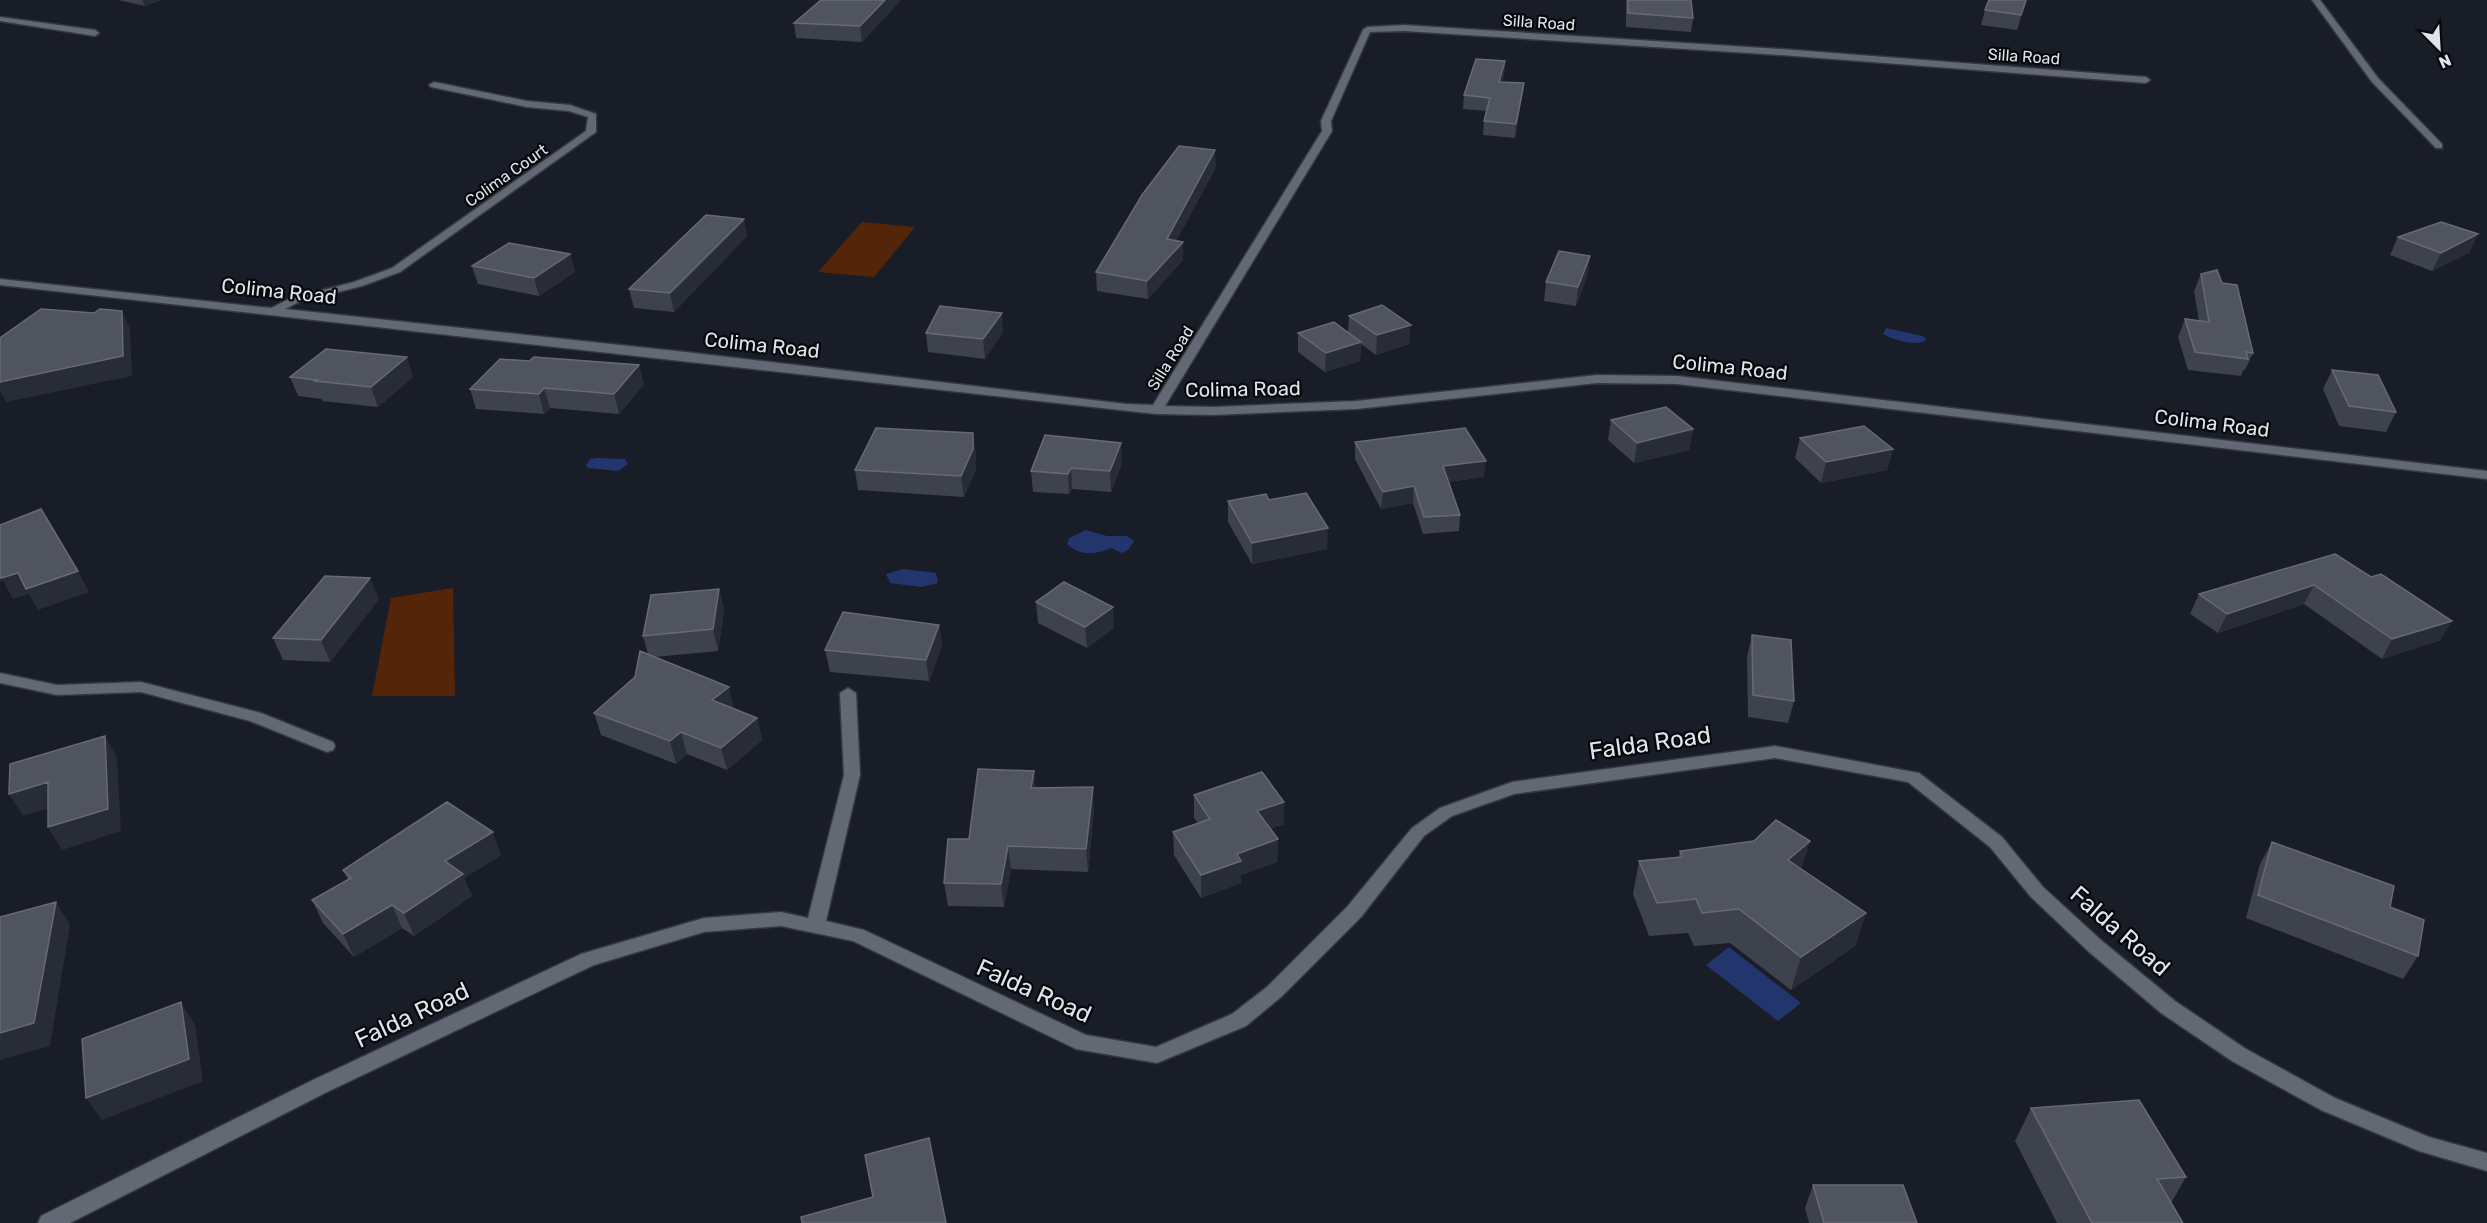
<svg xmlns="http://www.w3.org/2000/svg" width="2487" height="1223" font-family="Rubik,sans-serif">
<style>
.green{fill:#552509}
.water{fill:#23356d}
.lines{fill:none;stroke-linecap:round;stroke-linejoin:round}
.street-casing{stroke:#353840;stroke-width:3}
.street{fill:#636875;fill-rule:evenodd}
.wall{fill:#3e424d}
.shaded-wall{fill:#282c37}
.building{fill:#50545e;stroke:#666a74;stroke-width:1.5}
.labels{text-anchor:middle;stroke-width:4.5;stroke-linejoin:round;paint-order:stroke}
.far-street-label{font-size:16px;fill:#e1e4eb;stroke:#06080c}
.street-label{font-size:20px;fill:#e1e4eb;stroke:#06080c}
.near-street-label{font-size:24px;fill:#e1e4eb;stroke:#06080c}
</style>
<rect width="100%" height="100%" fill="#191d27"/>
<!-- green -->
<path class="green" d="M862 222 915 227 874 277 818 272Z
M453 588 455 696H372L391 598Z"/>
<!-- water -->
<path class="water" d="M1886 328 1923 336 1927 340C1916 347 1894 340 1883 334Z
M598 458 625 459 628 464 618 471 588 468 586 465 590 459Z
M1086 530 1107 536H1127L1134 541 1128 550 1122 553 1111 548C1097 555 1079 556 1067 544L1069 538Z
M903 569 936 573 938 583 922 587 890 583 886 574Z
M1729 947 1801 1003 1778 1021 1706 965Z"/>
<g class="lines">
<!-- street casing -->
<g class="street-casing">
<path id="street" d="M2312 0H2320L2378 78 2442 144V148H2436L2372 82Z
M0 17 95 30 99 33 95 36 0 21Z
M1404 25 1781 49 2146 77 2150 80 2146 83 1781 55 1404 31 1370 32 1331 121 1332 131 1165 406 1213 407 1356 401 1597 375 1677 376 2487 471V479L1677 384 1597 383 1356 409 1213 415 1156 414 0 285V279L271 308 291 298 354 282 392 268 586 131 588 117 569 111 527 107 431 87 429 85 434 82 527 101 570 105 596 114V132L400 272 362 286 299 302 285 309 685 352 1126 404 1153 405 1322 131 1321 121 1363 30 1367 27Z
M0 673 57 685 141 682 261 713 333 742 335 746 333 750 327 752 250 721 141 692 57 695 0 683Z
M848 688 856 693 860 775 826 921 864 930 1086 1035 1156 1047 1232 1014 1267 987 1347 907 1412 828 1440 808 1512 782 1775 746 1919 773 2002 837 2043 887 2102 941 2175 1001 2246 1049 2335 1098 2429 1137 2487 1153V1171L2419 1151 2321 1110 2232 1061 2161 1013 2088 951 2031 897 1990 847 1908 782 1775 758 1514 794 1452 816 1424 836 1361 917 1281 997 1246 1026 1157 1063 1076 1049 853 941 781 926 704 932 594 965 327 1092 70 1223H38L41 1216 313 1080 581 954 704 918 781 912 808 918 844 775 840 693Z"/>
</g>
<!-- street -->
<use href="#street" class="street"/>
</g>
<!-- wall -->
<path class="wall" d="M118 0H161L145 6Z
M821 0H901L862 42 796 38 794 23Z
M1626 0H1691L1693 18 1691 32 1626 27Z
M2027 0 2017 30 1981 25 1985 10Z
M1505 61 1504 75 1502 82 1524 83 1522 97 1515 138 1483 135 1484 121 1487 111 1463 109 1464 95Z
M1216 167 1176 241 1183 260 1148 299 1097 291 1096 272Z
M2478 234 2469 253 2432 271 2390 255 2398 237Z
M747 236 674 312 634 308 629 289Z
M570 254 575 272 539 296 478 284 472 266Z
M1588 274 1576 306 1544 301 1546 282Z
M2201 274 2222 283 2253 353 2245 370H2243L2241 376 2188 370 2178 337 2185 319 2199 321 2194 291Z
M1349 316 1409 344 1376 355 1361 344 1360 361 1325 372 1298 352V333L1348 332Z
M1003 332 985 359 928 352 926 333Z
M2332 370 2396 412 2386 432 2339 426 2323 389Z
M290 377H413L378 407 322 401V399L298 396Z
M644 384 619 414 550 408 544 414 476 409 470 389Z
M1611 420 1693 429 1689 450 1634 463 1608 440Z
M1800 438 1893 449 1887 470 1821 483 1795 458Z
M1355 442 1484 477 1448 482 1460 515 1459 531 1423 534 1413 503 1381 509 1355 459Z
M976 453V469L964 497 858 490 855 470Z
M1122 463 1111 492 1072 489 1069 494 1033 492 1031 471Z
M1269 500 1327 549 1252 564 1228 522V501Z
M2335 554 2441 640 2382 659 2304 604 2218 633 2190 614 2199 594Z
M719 589 724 610 718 651 655 657 734 709 757 718 762 740 727 770 687 754 676 764 601 735 594 713 635 677 648 654 643 636Z
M379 599 330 662 283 660 273 638Z
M1036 602 1114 628 1087 648 1038 623Z
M939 625 942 646 929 681 830 672 825 650Z
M1752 635 1794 701 1788 723 1748 717 1747 657Z
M1034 771 1035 788 1094 809 1088 872 1011 869 1004 907 948 906 944 883 969 839Z
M1194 795 1284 802V824L1270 829 1278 839 1277 862 1241 875V883L1201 898 1174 855 1173 832 1198 823 1194 818Z
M2272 842 2390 907 2418 956 2403 979 2246 918 2260 864Z
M1680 851 1801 869 1866 913 1855 946 1791 990 1730 943 1694 946 1688 933 1649 936 1633 894 1639 861 1678 858Z
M501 855 464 878 472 896 414 936 402 928 354 957 323 923 312 900 348 880 343 870Z
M2031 1108 2186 1177 2171 1203 2183 1223H2057L2015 1141Z
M1813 1185 1917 1223H1809L1805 1208Z"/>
<!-- shaded-wall -->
<path class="shaded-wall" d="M142 0H161L145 6Z
M885 0H901L862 42 860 26Z
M2026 0H2027L2017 30 2021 15Z
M1505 61 1504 75 1498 96 1499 82Z
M1524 83 1522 97 1515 138 1516 124Z
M1215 150 1216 167 1167 257V239Z
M744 219 747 236 674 312 670 293Z
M2478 234 2469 253 2432 271 2441 253Z
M1183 242V260L1148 299 1147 281Z
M570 254 575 272 539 296 534 278Z
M1590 256 1588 274 1576 306 1578 287Z
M122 311 130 329 132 376 6 402 0 390V382Z
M1002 313 1003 332 985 359 983 339Z
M1411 325 1409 344 1376 355 1377 335Z
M1361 342 1360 361 1325 372 1326 353Z
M407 357 413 377 378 407 371 387Z
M639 365 644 384 619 414 614 394Z
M544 388 550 408 544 414 539 394Z
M1693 429 1689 450 1634 463 1637 443Z
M973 433 976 453V469L964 497 961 476Z
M1121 443 1122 463 1111 492 1110 471Z
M1893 449 1887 470 1821 483 1826 462Z
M1486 461 1484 477 1441 483 1443 466Z
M1071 468 1072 489 1069 494 1068 474Z
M1414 486 1413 503 1381 509 1383 492Z
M1328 528 1327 549 1252 564V543Z
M0 570 18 573 78 571 89 592 38 610 29 594 13 599 3 581 0 582Z
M370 578 379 599 330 662 321 640Z
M2314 585 2304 604 2218 633 2227 614Z
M719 589 724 610 718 651 713 629Z
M1113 607 1114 628 1087 648 1085 627Z
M2452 621 2441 640 2382 659 2392 639Z
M939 625 942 646 929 681 926 660Z
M729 687 734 709 712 700Z
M757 718 762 740 727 770 721 748Z
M681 732 687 754 676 764 670 741Z
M105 736 117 758 121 831 62 850 48 827Z
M1034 771 1036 793 1031 788Z
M48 782 61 805 23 816 9 794Z
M1093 787 1094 809 1088 872 1086 849Z
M1284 802V824L1257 834V811Z
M493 832 501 855 464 878 472 896 414 936 404 913 445 861Z
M1278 839 1277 862 1241 875V883L1201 898V875L1237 854Z
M1810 841 1800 874 1788 860Z
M1008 846 1011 869 1004 907 1001 884Z
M56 902 70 925 50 1046 0 1060V1033Z
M392 905 402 928 354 957 343 934Z
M1866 913 1855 946 1791 990 1801 957Z
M181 1002 195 1025 203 1081 102 1120 86 1098Z"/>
<!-- building -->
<path class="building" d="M821 0H885L860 26 794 23Z
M1628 0H1691L1693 18 1628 13Z
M1989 0H2026L2021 15 1985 10Z
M1476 59 1505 61 1499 82 1524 83 1516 124 1484 121 1490 98 1464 95Z
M1179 146 1215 150 1167 239 1183 242 1147 281 1096 272 1142 195Z
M706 215 744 219 670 293 629 289Z
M2441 222 2478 234 2441 253 2398 237Z
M509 243 570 254 534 278 472 266Z
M1559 251 1590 256 1578 287 1546 282Z
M2217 270 2222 283 2237 285 2253 353 2246 352 2248 359 2195 352 2185 319 2209 322 2201 274Z
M1382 305 1411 325 1377 335 1349 316Z
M940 306 1002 313 983 339 926 333Z
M41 309 94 313 100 309 122 311 123 356 0 382V338Z
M1334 322 1361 342 1326 353 1298 333Z
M326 349 407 357 371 387 315 381 317 380 290 377Z
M534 357 639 365 614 394 544 388 539 394 470 389 500 359 529 361Z
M2332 370 2378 375 2396 412 2349 406Z
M1666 407 1693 429 1637 443 1611 420Z
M1864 426 1893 449 1826 462 1800 438Z
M876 428 973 433V449L961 476 855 470Z
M1465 428 1486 461 1443 466 1460 515 1424 517 1414 486 1383 492 1355 442Z
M1045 435 1121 443 1110 471 1071 468 1068 474 1031 471Z
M1306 493 1328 528 1252 543 1228 501 1266 494 1269 500Z
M41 509 78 571 26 589 18 573 1 578 0 575V525Z
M2335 554 2371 577 2381 574 2452 621 2392 639 2314 585 2227 614 2199 594Z
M325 576 370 578 321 640 273 638Z
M1064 582 1113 607 1085 627 1036 602Z
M719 589 713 629 643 636 651 595Z
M843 612 939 625 926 660 825 650Z
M1752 635 1791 640 1794 701 1753 695Z
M640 651 729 687 712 700 757 718 721 748 681 732 670 741 594 713 635 677Z
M105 736 108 809 48 827V782L9 794 10 764Z
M978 769 1034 771 1031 788 1093 787 1086 849 1008 846 1001 884 944 883 948 839H969Z
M1262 772 1284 802 1257 811 1278 839 1237 854 1241 861 1201 875 1173 832 1210 819 1194 795Z
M447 802 493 832 445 861 463 874 404 913 392 905 343 934 312 900 351 878 343 870Z
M1776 820 1810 841 1788 860 1866 913 1801 957 1739 909 1702 913 1696 899 1657 903 1639 861 1682 857 1680 851 1754 841Z
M2272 842 2394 886 2390 907 2424 920 2418 956 2258 895Z
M56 902 34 1023 0 1033V917Z
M181 1002 189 1059 86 1098 82 1039Z
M2139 1100 2186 1177 2157 1179 2183 1223H2092L2031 1108Z
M929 1138 946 1223H802L801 1217 873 1197 865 1155Z
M1813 1185H1903L1917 1223H1824Z"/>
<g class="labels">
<!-- far-street labels -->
<g class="far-street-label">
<text transform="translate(1539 22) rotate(4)" y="6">Silla Road</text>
<text transform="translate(2024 56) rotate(4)" y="6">Silla Road</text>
<text transform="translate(506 175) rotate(-35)" y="6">Colima Court</text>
<text transform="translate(1170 358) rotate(-58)" y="6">Silla Road</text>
</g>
<!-- street labels -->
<g class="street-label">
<text transform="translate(279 291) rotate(6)" y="7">Colima Road</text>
<text transform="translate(762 345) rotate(6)" y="7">Colima Road</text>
<text transform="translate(1730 367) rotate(6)" y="7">Colima Road</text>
<text transform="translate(1243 389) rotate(-1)" y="7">Colima Road</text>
<text transform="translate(2212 423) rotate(7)" y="7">Colima Road</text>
</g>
<!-- near-street labels -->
<g class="near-street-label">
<text transform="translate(1650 743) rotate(-8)" y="8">Falda Road</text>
<text transform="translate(2120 931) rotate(41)" y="8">Falda Road</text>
<text transform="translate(1034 991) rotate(24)" y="8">Falda Road</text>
<text transform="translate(412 1015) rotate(-25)" y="8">Falda Road</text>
</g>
</g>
<!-- north arrow -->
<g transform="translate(2439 48) rotate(156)" stroke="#06080c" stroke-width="4.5" paint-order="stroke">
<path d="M0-4.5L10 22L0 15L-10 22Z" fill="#e1e4eb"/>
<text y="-9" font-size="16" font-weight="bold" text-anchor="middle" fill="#e1e4eb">N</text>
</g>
</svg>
